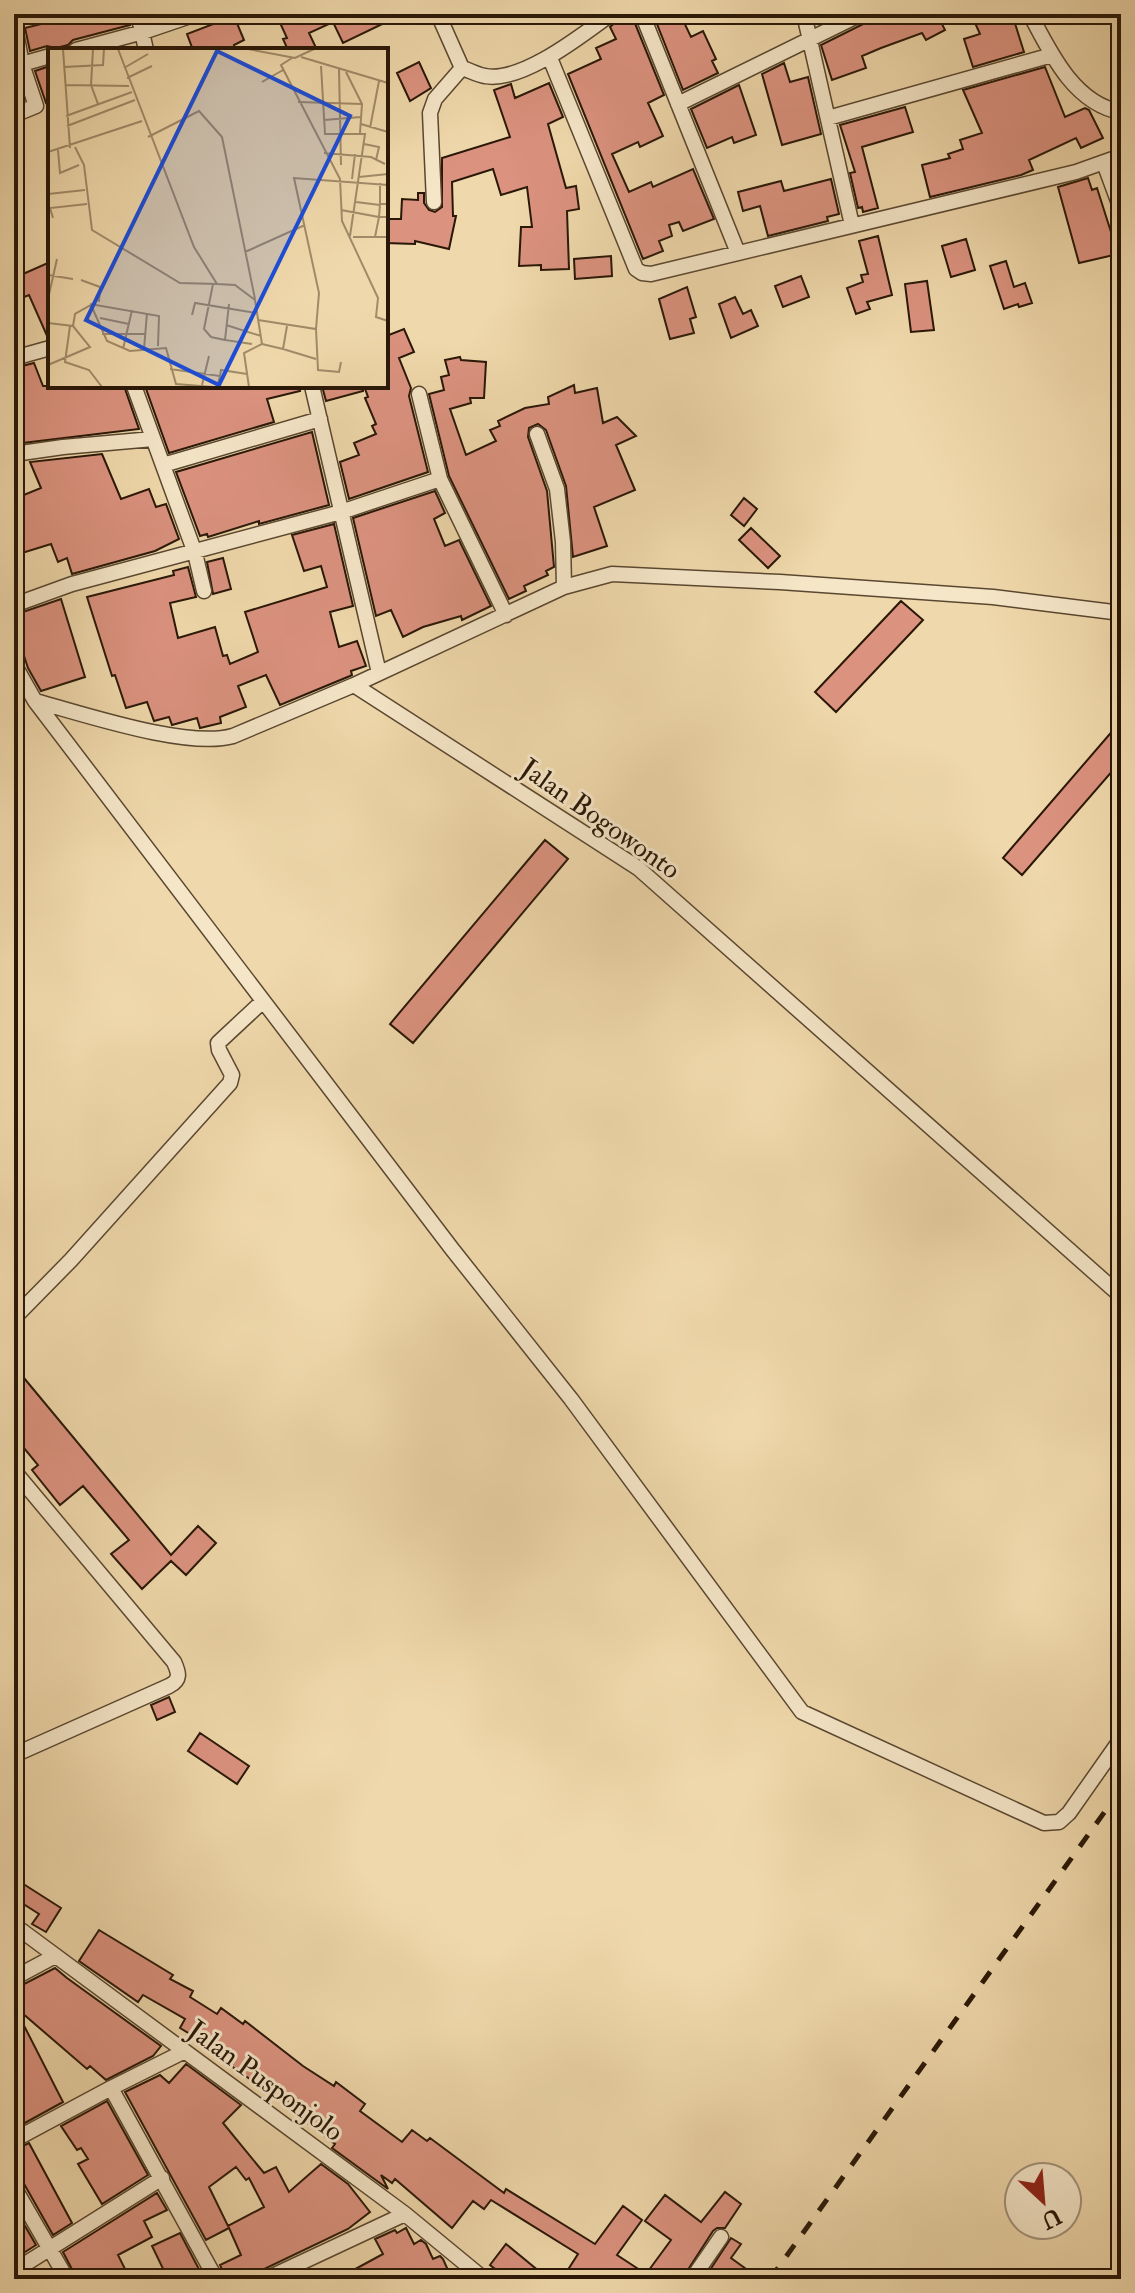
<svg xmlns="http://www.w3.org/2000/svg" width="1135" height="2293" font-family="'IM FELL Double Pica',serif">
<style>
.building{fill:#db927f;stroke:#291707;stroke-width:2;fill-rule:evenodd}
.lines{fill:none;stroke-linecap:round;stroke-linejoin:round}
.minor-casing{stroke:#5a4730;stroke-width:17}
.minor{stroke:#f5e6c8;stroke-width:14}
.rail{stroke:#291707;stroke-width:5;stroke-dasharray:14 14;stroke-linecap:butt}
.labels{text-anchor:middle;stroke-width:6;stroke-linejoin:round;paint-order:stroke}
.street-label{font-size:28px;fill:#291707;stroke:#f5e6c8}
.inset-road{fill:none;stroke:#a08b69;stroke-width:2}
.view{fill:#1d4ed8;fill-opacity:0.15;stroke:#1d4ed8;stroke-width:4}
.inset-edge{fill:none;stroke:#291707;stroke-width:4}
</style>
<rect width="100%" height="100%" fill="#efd8ab"/>
<filter id="stains"><feTurbulence type="fractalNoise" baseFrequency=".0025" numOctaves="4"/><feColorMatrix values="0 0 0 0 .2 0 0 0 0 .09 0 0 0 0 .02 0 0 0 .5 -.17"/></filter>
<radialGradient id="worn" r=".72"><stop offset=".6" stop-color="#630" stop-opacity="0"/><stop offset="1" stop-color="#630" stop-opacity=".3"/></radialGradient>
<!-- building -->
<path class="building" d="M38 14H128L130 25 73 40 68 45 56 48 47 46 30 51 25 28 41 24Z
M276 14H403L343 43 333 22 309 33 317 50H288L283 39 287 38Z
M677 14H680L691 37 703 31 716 59 712 61 718 73 683 90 657 24Z
M883 14H937L945 30 926 40 922 33 881 48 862 56 866 68 832 80 821 45Z
M971 14H1012L1024 52 973 67 964 39 980 34Z
M234 16 244 40 234 45 236 50H193L187 34Z
M632 16 664 95 648 103 663 136 640 147 638 142 612 154 629 192 651 182 653 187 693 169 714 219 683 231 679 222 669 225 672 236 659 241 663 251 643 259 568 74 601 59 596 48 616 39 610 27 620 18 623 20Z
M419 62 431 88 410 101 397 73Z
M784 63 790 82 808 77 821 134 782 145 762 74Z
M50 66V102L46 103 35 71Z
M1045 67 1065 117 1085 108 1089 110 1103 138 1081 148 1076 138 1029 160 1033 170 1021 175 930 197 922 165 950 158 948 154 963 149 960 140 982 133 963 90Z
M549 83 563 117 548 124 566 188 576 186 579 209 567 211 569 269 541 270V265L519 266 521 227H532L527 187 501 195 493 169 452 182 453 216H456L449 249 415 241V244L386 243V219H401L402 199 418 200V193H424V203L429 210 435 212 442 207V158L510 137 494 90 511 84 515 98Z
M739 85 756 135 734 143 732 137 707 148 691 109Z
M905 107 913 132 862 147 878 208 863 212 862 207 858 208 850 173 855 172 840 125Z
M1088 178 1092 190 1097 188 1118 254 1079 263 1058 187Z
M831 179 839 214 827 217 828 221 768 236 760 206 743 211 738 192 781 181 784 191Z
M878 236 892 295 867 302 870 309 856 314 847 288 863 282 861 275 868 274 859 241Z
M966 239 975 270 951 277 942 246Z
M611 256 612 276 575 279 574 259Z
M1006 261 1014 287 1025 283 1032 303 1019 307 1018 304 1004 309 990 266Z
M50 262V338H48L29 295 14 301V278Z
M801 276 809 297 783 307 775 286Z
M927 281 934 330 911 332 905 284Z
M687 287 696 317 690 319 694 333 670 339 659 299Z
M735 297 743 314 751 310 758 326 731 338 719 304Z
M386 328 389 335 404 329 414 352 399 358 411 388 409 396 428 472 349 499 340 462 359 455 354 443 376 434 372 426 376 424 365 398 368 397 364 386H386Z
M460 357 461 360 486 362 484 398H470L471 403 450 409 466 455 496 441 490 430 500 426 498 421 525 408 549 404 548 397 574 385 575 393 597 388 603 423 617 417 636 436 616 445 635 490 594 507 607 546 573 557 566 486 546 430 538 424 529 428 528 437 547 491 554 567 546 571 548 575 524 586 526 591 509 599 449 476 429 394 444 390 441 377 449 375 445 360Z
M34 363 43 386H124L139 429 14 444V387L20 385 14 368Z
M145 386H299L300 391 267 399 274 422 169 453Z
M322 386H363V391L326 401Z
M312 432 329 505 259 524V521L208 537 207 534 200 536 176 472Z
M102 454 121 499 149 489 156 507 166 504 179 539 155 551 72 574 67 558 58 562 51 544 22 553 14 533V499L41 488 30 462Z
M435 491 445 513 434 519 445 546 459 540 491 606 462 620 461 616 423 627 403 637 391 610 376 616 353 518Z
M744 498 757 509 744 526 731 515Z
M334 524 353 606 330 612 339 647 357 641 366 666 351 671 352 675 350 676 280 705 266 675 238 686 246 707 220 717 221 723 200 728 197 718 172 725 169 717 154 721 147 702 126 708 115 675 112 676 87 597 174 575 173 571 188 567 196 597 170 603 178 638 215 627 223 656 227 655 230 664 258 652 245 612 327 587 321 566 304 571 292 535Z
M751 528 780 556 768 568 739 540Z
M223 558 231 589 213 594 207 562Z
M61 599 85 677 41 691 28 668 22 650 14 653V615Z
M901 601 923 620 836 712 815 692Z
M1121 721V761L1022 875 1003 858Z
M545 840 568 859 413 1043 390 1024Z
M14 1366 171 1555 198 1526 216 1543 186 1575 171 1561 142 1589 111 1554 129 1540 83 1486 60 1505 32 1470 38 1465 14 1436Z
M169 1697 175 1712 157 1720 151 1705Z
M200 1733 249 1766 237 1784 188 1751Z
M14 1878 61 1908 46 1932 32 1924 39 1914 14 1898Z
M99 1930 173 1975 170 1979 193 1991 190 1997 217 2014 221 2008 243 2024 245 2021 303 2066 334 2086 336 2082 365 2104 360 2111 402 2142 412 2130 427 2141 430 2138 504 2193 506 2189 595 2244 623 2206 642 2220 617 2255 646 2274 671 2240 645 2221 665 2195 701 2222 725 2192 741 2204 725 2228H717L713 2231 682 2279H562L578 2254 491 2200 484 2209 473 2201 452 2228 395 2179 392 2183 381 2175 388 2189 332 2148 335 2144 306 2122 310 2116 265 2087 264 2089 217 2056 220 2052 180 2028 185 2019 143 1995 138 2002 79 1961Z
M55 1968 67 1978 161 2046 153 2056 106 2080 90 2066 87 2069 14 2006V1993L24 1984Z
M14 2006 63 2102 14 2129Z
M186 2064 241 2105 223 2123 264 2173 276 2167 289 2192 321 2164 348 2184 370 2212 348 2229 262 2270 256 2279H226L220 2265 241 2255 229 2228 206 2240 125 2092 160 2075 169 2083ZM236 2167 246 2180 249 2178 264 2207 228 2226 209 2187Z
M107 2101 148 2175 102 2204 78 2164 88 2159 81 2148 77 2150 61 2126Z
M29 2143 72 2223 53 2235 23 2182 14 2177V2150Z
M157 2193 167 2210 144 2221 152 2237 118 2255 130 2279H77L63 2252Z
M14 2207 36 2245 14 2259Z
M406 2228 414 2244 421 2240 426 2244 433 2259 440 2256 443 2259 452 2279H337L383 2254 375 2239 395 2230 397 2233Z
M180 2233 202 2275 204 2279H168L152 2246Z
M731 2238 741 2244 731 2258 760 2279H704Z
M506 2244 534 2267 549 2279H508L490 2265Z"/>
<g class="lines">
<!-- minor casing -->
<g class="minor-casing">
<path id="minor" d="M138 14 146 50
M438 14 462 68C469 70 477 75 485 76 522 83 582 35 611 14
M642 14 738 253
M804 14 852 225
M1030 14C1050 52 1074 104 1121 112
M14 22 22 64 50 56
M76 50 143 32 196 14
M550 58 636 269 642 273 651 274 1076 172 1121 156
M678 104 861 14
M14 115 36 106 22 64
M828 118 1052 55
M1104 163 1121 209
M434 202 430 113 435 99 462 68
M14 358 50 348
M134 386 195 553 204 591
M312 386 379 673
M537 434 557 489 563 542 564 587
M14 454 63 447 153 439
M163 465 320 419
M440 479 506 615
M14 605 72 584 341 512 440 479 419 394
M14 664 35 701C84 714 187 749 233 736L354 685 638 868 1121 1296
M354 685 564 587 612 574 780 582 993 597 1121 613
M35 701 452 1249 571 1399 802 1712 1044 1823 1059 1822 1069 1813 1121 1739
M14 1318 71 1260 230 1083 232 1075 219 1050 218 1043 263 1001
M14 1471 174 1662C179 1673 181 1680 169 1686L14 1755
M14 1925 405 2214 484 2279
M14 1978 55 1956
M111 2088 183 2052
M14 2140 111 2088 216 2279
M14 2187 67 2279
M14 2271 162 2178
M266 2279 405 2214
M692 2279 721 2237"/>
</g>
<!-- minor -->
<use href="#minor" class="minor"/>
<!-- rail -->
<path class="rail" d="M770 2279 1121 1789"/>
</g>
<g class="labels">
<!-- street labels -->
<g class="street-label">
<text transform="translate(601 818) rotate(35)" y="10">Jalan Bogowonto</text>
<text transform="translate(266 2080) rotate(36)" y="10">Jalan Pusponjolo</text>
</g>
</g>
<!-- overview -->
<g transform="translate(48 48)">
<rect width="340" height="340" fill="#efd8ab"/>
<path class="inset-road" d="M15 1 22 100M45 1 43 37 50 56M70 1 146 199 169 236 187 237 207 252 214 296 196 305 201 339M200 1 247 10 266 1M253 9 340 35M244 10 233 17 292 131 294 173 330 250 328 269 340 273M273 18 277 86H317L302 188M16 19 55 17 56 1M76 20 100 6M291 20 293 117M298 24 314 56 312 85M79 30 104 18M214 34 235 22M17 37 81 38M250 54 314 56M18 68 84 44M276 72 313 69M313 76 340 84M19 78 87 52M322 80 331 33M100 89 151 63 174 89 207 251M316 96 331 99 328 112M27 99 36 117 44 182 132 235 169 236M10 102 12 125 31 117M0 104 94 73M276 105 323 109 337 116M311 129 340 126M304 131 307 106M332 135V156H340M0 146 37 142M308 154 332 157M293 162 331 169 332 156M5 170 2 160 39 156M305 189H340M327 189 331 169H340M197 204 257 177M0 227 25 231M33 232 52 239 51 254M165 236 156 281 163 289 177 292M0 251 9 211M42 256 111 268 110 298M181 256 177 292 204 296M144 267 147 255 208 265M52 270 81 276M210 272 268 281 271 245 246 130 340 137M0 275 25 278 42 299 0 317M178 277 213 288M22 278 17 314 41 322 54 339M25 278 27 266 43 257 59 293 82 303 118 300 128 336 165 339M268 281 270 322 291 324 293 314M54 286H98M214 296 235 301 239 278M75 301 84 262M96 301 99 265M235 301 268 311M122 321 172 328 169 339M172 328 173 322 199 326M154 337 161 308"/>
<path class="view" d="M169 3 302 68 171 337 38 272Z"/>
<rect width="340" height="340" class="inset-edge"/>
</g>
<!-- margin -->
<rect width="1135" height="2293" fill="none" stroke="#efd8ab" stroke-width="48"/>
<rect x="16" y="16" width="1103" height="2261" fill="none" stroke="#291707" stroke-width="4"/>
<rect x="24" y="24" width="1087" height="2245" fill="none" stroke="#291707" stroke-width="2"/>
<!-- north arrow -->
<g transform="translate(1043 2201) rotate(154)"><circle r="38" fill="#f5e6c8" stroke="#a3937b" stroke-width="2"/>
<path d="M0-6L14 30L0 20L-14 30Z" fill="#8f2418"/>
<text y="-12" font-size="22" font-weight="bold" text-anchor="middle" fill="#291707">U</text>
</g>
<rect width="100%" height="100%" filter="url(#stains)"/>
<rect width="100%" height="100%" fill="url(#worn)"/>
</svg>
